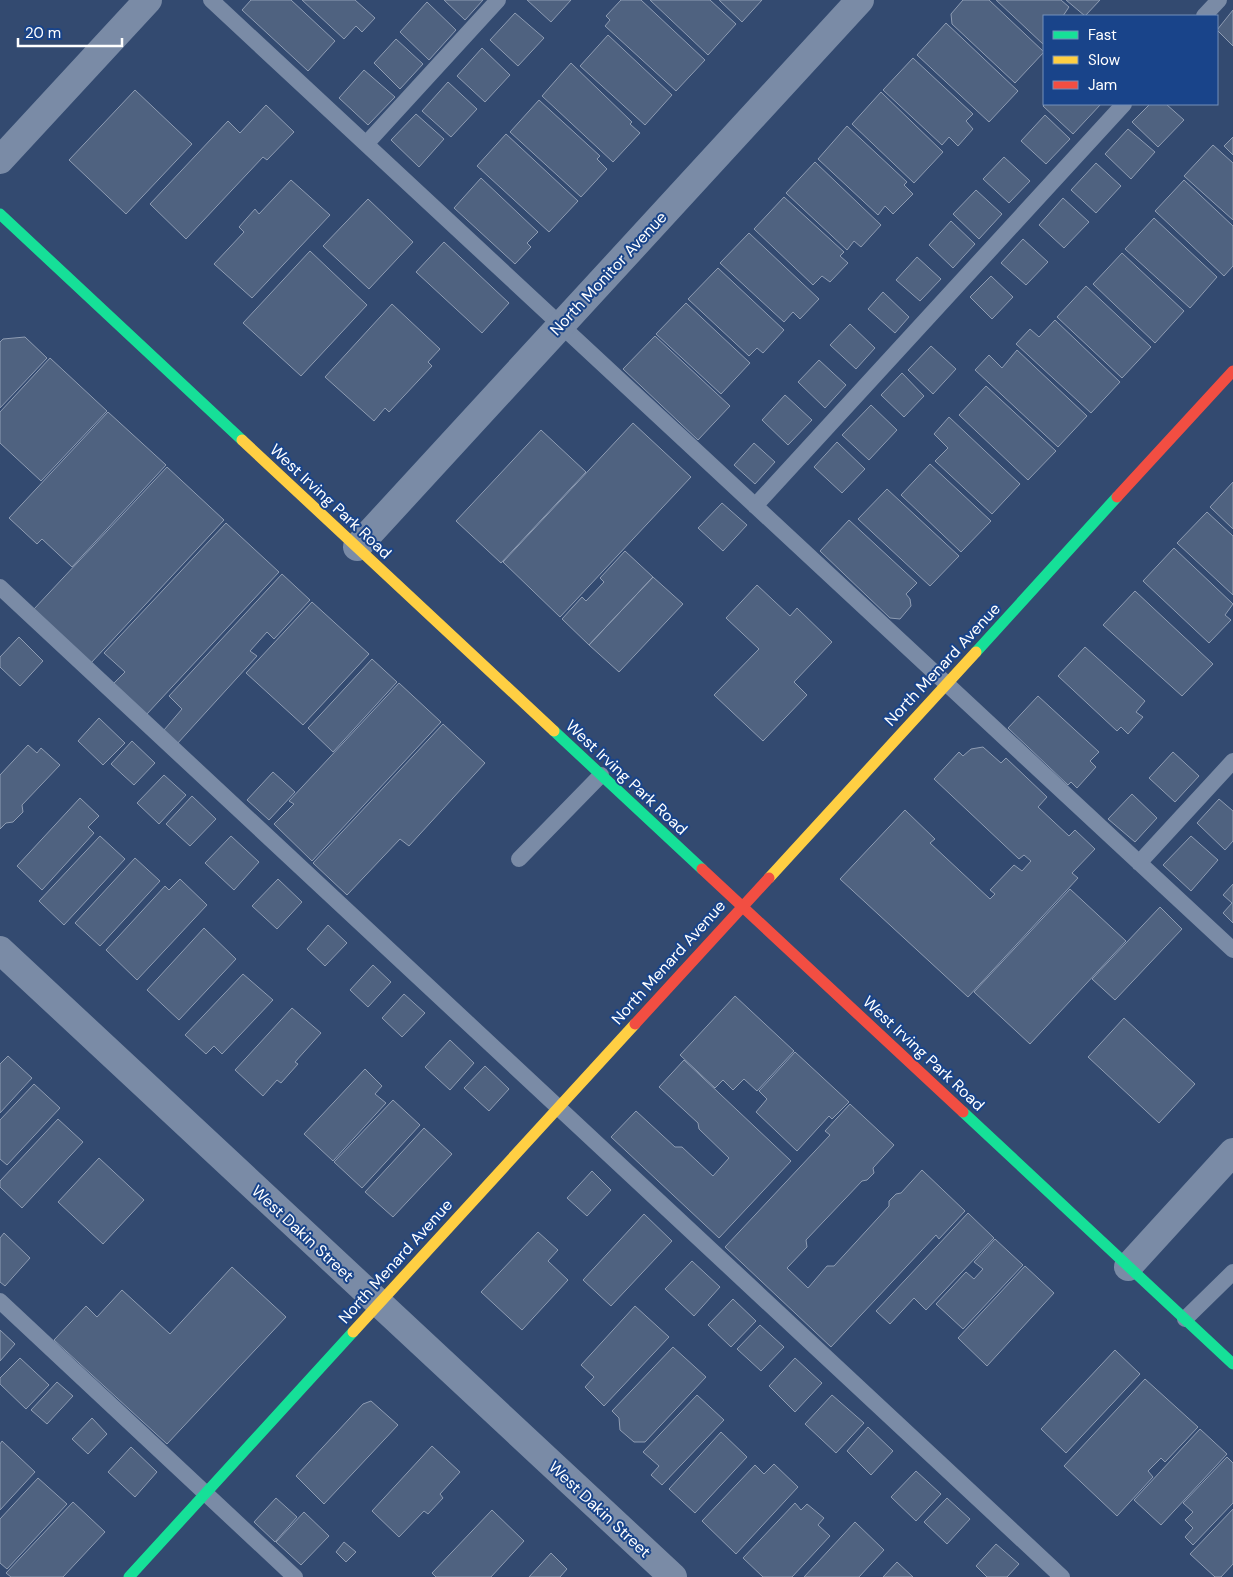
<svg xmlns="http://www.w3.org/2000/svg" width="1233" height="1577" font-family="'DM Sans',sans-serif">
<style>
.building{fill:#4f6280;stroke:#8e9cb3}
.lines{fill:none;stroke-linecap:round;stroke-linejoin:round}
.lane{stroke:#7a8ba6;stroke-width:16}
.street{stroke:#7a8ba6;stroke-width:28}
.fast{stroke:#16e098;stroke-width:11}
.slow{stroke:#ffcf43;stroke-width:11}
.jam{stroke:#f24e42;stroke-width:11}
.labels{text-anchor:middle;stroke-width:4;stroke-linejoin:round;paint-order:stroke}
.street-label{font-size:16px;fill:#fff;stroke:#19448a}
</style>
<rect width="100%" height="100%" fill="#334a70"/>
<!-- building -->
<path class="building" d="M251 0H291L335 41 308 71 242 10Z
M302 0H355L375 18 362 32 356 26 344 39Z
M444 0H483L465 20Z
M527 0H571L551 22Z
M621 0H641L705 60 676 91 605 26 610 20 606 16Z
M650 0H710L736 24 708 55Z
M719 0H762L742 22Z
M963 0H989L1044 52 1015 83 952 24 951 14Z
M996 0H1061L1069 7 1063 16H1044V45Z
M1066 0H1100L1085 16Z
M427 2 456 30 429 60 400 32Z
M1233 10V46L1217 30Z
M515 13 544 38 518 66 490 40Z
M946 23 1018 91 989 122 917 55Z
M608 35 672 95 645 125 580 66Z
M396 39 423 64 400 89 374 63Z
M482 48 510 75 485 102 457 76Z
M913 58 973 114 966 121 973 129 958 146 949 137 942 145 883 90Z
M571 63 632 122 630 124 640 133 613 162 542 96Z
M364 70 395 97 368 125 339 98Z
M448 82 477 109 451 137 422 111Z
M135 90 192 144 126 214 69 160Z
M881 92 943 152 914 183 852 124Z
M539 100 600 156 597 159 607 169 581 197 510 132Z
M1045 104H1101L1073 134 1043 106Z
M1150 104H1166L1184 120 1158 147 1132 122Z
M266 105 294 132 267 160 263 157 186 239 150 204 228 121 240 133Z
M416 114 444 139 419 167 391 140Z
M1045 115 1070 139 1046 164 1021 141Z
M847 126 907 182 904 185 913 194 893 214 885 206 878 215 818 159Z
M1128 129 1155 152 1131 179 1105 154Z
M506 134 578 201 549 232 477 166Z
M1233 137V155L1224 146Z
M1213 145 1233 163V220L1184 176Z
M1004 157 1030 181 1009 203 983 179Z
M815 162 881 225 861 247 854 241 847 250 786 193Z
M1096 163 1121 186 1096 213 1071 190Z
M481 178 538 232 527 243 531 247 515 264 454 208Z
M291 180 330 215 252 298 214 264 244 232 239 227 255 209 259 214Z
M1184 180 1233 226V266L1224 276 1155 211Z
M976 190 1002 214 979 239 953 214Z
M784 197 844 252 840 256 848 263 830 282 822 276 813 285 754 229Z
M1063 198 1089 222 1064 248 1039 225Z
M368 199 413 242 369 289 323 246Z
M1154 218 1217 277 1190 308 1125 249Z
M951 221 975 244 953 268 929 245Z
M749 233 819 299 800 319 793 312 784 322 720 263Z
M1023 239 1048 262 1026 285 1001 263Z
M444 242 509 303 482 333 416 272Z
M310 251 367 305 301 376 243 323Z
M1122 253 1184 311 1155 343 1093 284Z
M917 257 941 279 920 301 896 280Z
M718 268 784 330 763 353 757 348 749 356 688 299Z
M991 276 1013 297 992 319 970 297Z
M1086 286 1151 347 1122 378 1057 317Z
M883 292 909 317 895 333 868 309Z
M686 303 750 363 721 394 656 334Z
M392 304 440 349 428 362 432 366 389 412 385 408 374 421 325 377Z
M1055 320 1120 382 1091 413 1016 344 1030 329 1039 337Z
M850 324 875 348 856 369 830 345Z
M655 336 730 406 698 440 623 369Z
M25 337 47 358 0 408V342L3 339Z
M931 346 956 369 933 394 908 370Z
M1017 350 1087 416 1058 447 975 370 989 355 1002 368Z
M50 358 107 411 41 481 0 443V412Z
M819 360 846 385 825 408 798 382Z
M902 373 924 396 904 417 881 395Z
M986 386 1056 451 1028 480 959 415Z
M785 395 812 420 788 445 762 420Z
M871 405 897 430 869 460 842 435Z
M108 412 166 465 72 567 42 539 37 544 9 518Z
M949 417 1020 484 992 514 935 461 948 448 934 434Z
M633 423 691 477 560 617 503 562Z
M541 430 586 472 501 563 456 521Z
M837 442 865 469 842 493 814 467Z
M754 443 775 462 755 484 734 465Z
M930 464 991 521 961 552 901 495Z
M167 467 224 520 91 663 34 609Z
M1233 482V529L1210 507Z
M887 489 959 556 930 586 858 519Z
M722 503 747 525 723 551 698 528Z
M1207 512 1233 536V595L1177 543Z
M849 520 917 583 906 594 910 599 911 606 900 619 890 618 820 551Z
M226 523 279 572 146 715 113 684 125 672 104 653Z
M1174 548 1233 604 1225 615 1231 620 1209 643 1143 581Z
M625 551 653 577 589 645 562 619 582 597 586 601 604 582 600 578Z
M282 574 310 600 274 639 267 632 250 651 257 656 177 744 164 730 182 709 169 696Z
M653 577 683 604 619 672 589 645Z
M757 585 790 616 797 608 832 642 794 682 807 695 763 741 714 695 759 649 726 618Z
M1135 591 1213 664 1182 696 1103 625Z
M312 602 369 654 303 725 246 673Z
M19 637 43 661 20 686 0 667V657Z
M1085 647 1145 701 1136 712 1143 717 1128 734 1121 727 1117 731 1058 676Z
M372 659 397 682 333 752 308 728Z
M399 683 441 722 312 861 274 824 294 804 289 801Z
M1038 696 1099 752 1090 761 1096 767 1077 788 1071 782 1068 785 1008 728Z
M99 718 125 743 103 765 78 741Z
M443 724 485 763 409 846 400 839 347 895 313 863Z
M132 741 155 763 134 785 111 764Z
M28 745 37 753 41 748 60 765 22 805 23 812 13 822 6 823 0 829V775Z
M983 747 1001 763 1006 758 1047 797 1038 807 1069 836 1075 830 1095 849 1072 873 1078 878 968 997 840 879 905 810 935 839 930 843 990 899 995 894 990 890 1014 865 1022 871 1031 861 1024 855 1019 859 934 779 959 752 963 756 971 749Z
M1173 752 1199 776 1175 802 1149 778Z
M273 772 295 792 269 820 247 800Z
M164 775 186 795 159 824 137 803Z
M1132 794 1157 818 1135 842 1108 819Z
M192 796 216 819 190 846 166 824Z
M80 798 99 816 88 827 94 833 42 890 17 866Z
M1219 799 1233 811V841L1225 850 1197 823Z
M100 836 125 859 64 925 39 901Z
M231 836 259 862 234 890 205 863Z
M1191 836 1218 860 1191 891 1163 865Z
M135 858 160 881 100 946 75 923Z
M180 879 207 905 137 980 106 950 165 886 169 890Z
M278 879 302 902 277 929 252 906Z
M1233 884V923L1223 913 1232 903 1223 895Z
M1070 889 1126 941 1030 1044 974 992Z
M1160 907 1182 929 1115 1000 1092 979Z
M328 925 347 943 325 966 307 949Z
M204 928 236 959 179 1020 147 990Z
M373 965 391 982 368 1007 350 990Z
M243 974 273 1000 222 1054 214 1046 206 1054 185 1035Z
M404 994 425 1013 402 1037 382 1018Z
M735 996 794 1051 757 1091 744 1079 733 1090 723 1080 715 1088 680 1055Z
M292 1008 321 1033 295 1062 298 1064 281 1083 277 1080 263 1096 235 1070Z
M1124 1018 1195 1084 1159 1123 1088 1057Z
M450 1040 474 1063 450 1090 425 1067Z
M795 1052 849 1102 832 1119 829 1116 797 1151 756 1112 767 1099 759 1091Z
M8 1056 32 1078 0 1113V1064Z
M684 1060 791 1161 719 1238 611 1137 636 1111 675 1147H682L713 1176 729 1158 699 1129 698 1123 659 1087Z
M485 1066 509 1089 489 1111 464 1088Z
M365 1069 382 1086 375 1094 386 1103 333 1161 304 1134Z
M34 1084 60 1108 7 1165 0 1159V1120Z
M393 1100 420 1125 362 1188 334 1162Z
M850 1104 894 1145 873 1168 874 1173 867 1180 862 1181 806 1240 807 1247 787 1268 808 1288 827 1266H834L889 1206V1201L896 1194 901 1193 922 1170 965 1211 939 1239 936 1235 831 1347 725 1247 830 1135 825 1131Z
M58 1119 83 1142 22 1208 0 1187V1181Z
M424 1128 452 1154 393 1217 365 1192Z
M99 1158 144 1200 103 1244 58 1202Z
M592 1171 611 1190 587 1216 567 1198Z
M968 1213 994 1238 926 1310 914 1298 890 1324 876 1311Z
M644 1214 672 1241 611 1306 583 1280Z
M538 1232 558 1250 548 1261 568 1280 522 1330 481 1292Z
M4 1233 30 1258 5 1286 0 1282V1238Z
M995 1239 1023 1265 963 1329 936 1304 966 1272 974 1279 983 1269 974 1262Z
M692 1261 720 1287 694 1316 665 1289Z
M1025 1266 1054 1293 987 1366 958 1338Z
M232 1267 286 1317 167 1444 54 1340 86 1306 97 1317 122 1290 170 1334Z
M733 1299 756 1321 731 1347 708 1325Z
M635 1306 669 1337 604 1406 585 1387 594 1377 581 1365Z
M760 1325 784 1347 761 1371 737 1349Z
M0 1330 15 1344 0 1361Z
M673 1347 706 1377 645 1442H634L620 1430 619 1418 612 1411Z
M1115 1350 1140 1374 1066 1453 1041 1429Z
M20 1358 49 1385 26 1409 0 1384V1378Z
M795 1358 822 1383 795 1412 769 1386Z
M1145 1379 1198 1427 1165 1462 1161 1458 1148 1471 1153 1477 1117 1516 1064 1466Z
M57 1382 73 1396 47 1424 31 1410Z
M697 1395 724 1420 662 1485 651 1475 659 1466 643 1452Z
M832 1395 864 1423 836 1453 805 1424Z
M371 1401 398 1425 324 1504 296 1476 363 1404Z
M92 1418 107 1434 88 1454 72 1439Z
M868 1427 893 1451 871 1475 847 1451Z
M1200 1429 1227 1454 1161 1525 1134 1500Z
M721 1432 747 1457 695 1513 669 1489Z
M2 1441 35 1472 0 1510V1444Z
M432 1446 460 1472 440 1494 443 1498 428 1514 424 1511 399 1537 372 1511Z
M131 1447 157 1472 135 1497 108 1472Z
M1227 1457 1233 1463V1503L1193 1545 1185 1537 1193 1528 1185 1520 1193 1512 1183 1503Z
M774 1464 798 1487 736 1554 702 1521 755 1465 764 1474Z
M916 1471 941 1494 916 1521 891 1497Z
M38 1478 67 1504 7 1569 0 1563V1519Z
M276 1498 297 1517 275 1542 254 1522Z
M947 1498 970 1519 947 1544 924 1522Z
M73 1502 105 1532 63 1577H11L6 1573Z
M795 1503 801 1510 807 1504 824 1518 818 1525 830 1536 792 1577H763L743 1558Z
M1233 1509V1564L1221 1577H1215L1190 1554Z
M492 1510 524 1541 491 1577H436L432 1573Z
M304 1512 329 1536 301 1565 276 1542Z
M855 1522 884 1550 859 1577H804Z
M344 1542 356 1552 346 1562 336 1552Z
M996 1544 1019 1564 1007 1577H987L976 1566Z
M551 1553 567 1569 560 1577H529Z
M897 1562 913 1577H883Z"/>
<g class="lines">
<!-- lane -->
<path class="lane" d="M211 0 1233 950
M1204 16 1219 0
M366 144 498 0
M755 506 1124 104
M0 587 1062 1577
M519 859 601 775
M1139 863 1233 761
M0 1301 295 1577
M1185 1319 1233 1272"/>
<!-- street -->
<path class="street" d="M0 160 148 0
M357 547 860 0
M0 950 673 1577
M1128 1267 1233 1152"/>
<!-- fast -->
<path class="fast" d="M0 214 242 440
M976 652 1117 497
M554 731 702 869
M963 1112 1233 1364
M129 1577 353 1332"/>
<!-- slow -->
<path class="slow" d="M242 440 554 731
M769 878 976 652
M353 1332 635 1024"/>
<!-- jam -->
<path class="jam" d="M1117 497 1233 371
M702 869 963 1112
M635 1024 769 878"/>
</g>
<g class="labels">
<!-- street labels -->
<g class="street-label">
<text transform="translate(608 273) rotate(-47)" y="6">North Monitor Avenue</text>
<text transform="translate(331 501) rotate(43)" y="6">West Irving Park Road</text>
<text transform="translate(942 664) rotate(-47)" y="6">North Menard Avenue</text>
<text transform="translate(627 777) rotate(43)" y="6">West Irving Park Road</text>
<text transform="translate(668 962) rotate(-48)" y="6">North Menard Avenue</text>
<text transform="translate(924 1053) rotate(43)" y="6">West Irving Park Road</text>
<text transform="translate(303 1233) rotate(43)" y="6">West Dakin Street</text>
<text transform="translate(395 1261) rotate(-48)" y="6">North Menard Avenue</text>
<text transform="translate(600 1509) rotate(43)" y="6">West Dakin Street</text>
</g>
</g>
<!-- legend -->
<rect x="1043" y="15" width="175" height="90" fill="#19448a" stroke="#758fb9"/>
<rect x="1053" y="31" width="25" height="8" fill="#16e098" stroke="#758fb9"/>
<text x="1088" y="40" font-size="15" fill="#ffffff">Fast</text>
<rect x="1053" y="56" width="25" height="8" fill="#ffcf43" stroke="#758fb9"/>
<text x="1088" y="65" font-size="15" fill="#ffffff">Slow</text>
<rect x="1053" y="81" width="25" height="8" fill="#f24e42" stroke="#758fb9"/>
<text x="1088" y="90" font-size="15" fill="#ffffff">Jam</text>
<!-- scale -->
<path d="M18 38v8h104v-8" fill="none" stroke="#ffffff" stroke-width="2.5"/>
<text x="25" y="38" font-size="15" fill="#ffffff" stroke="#19448a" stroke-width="4" paint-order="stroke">20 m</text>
</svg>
